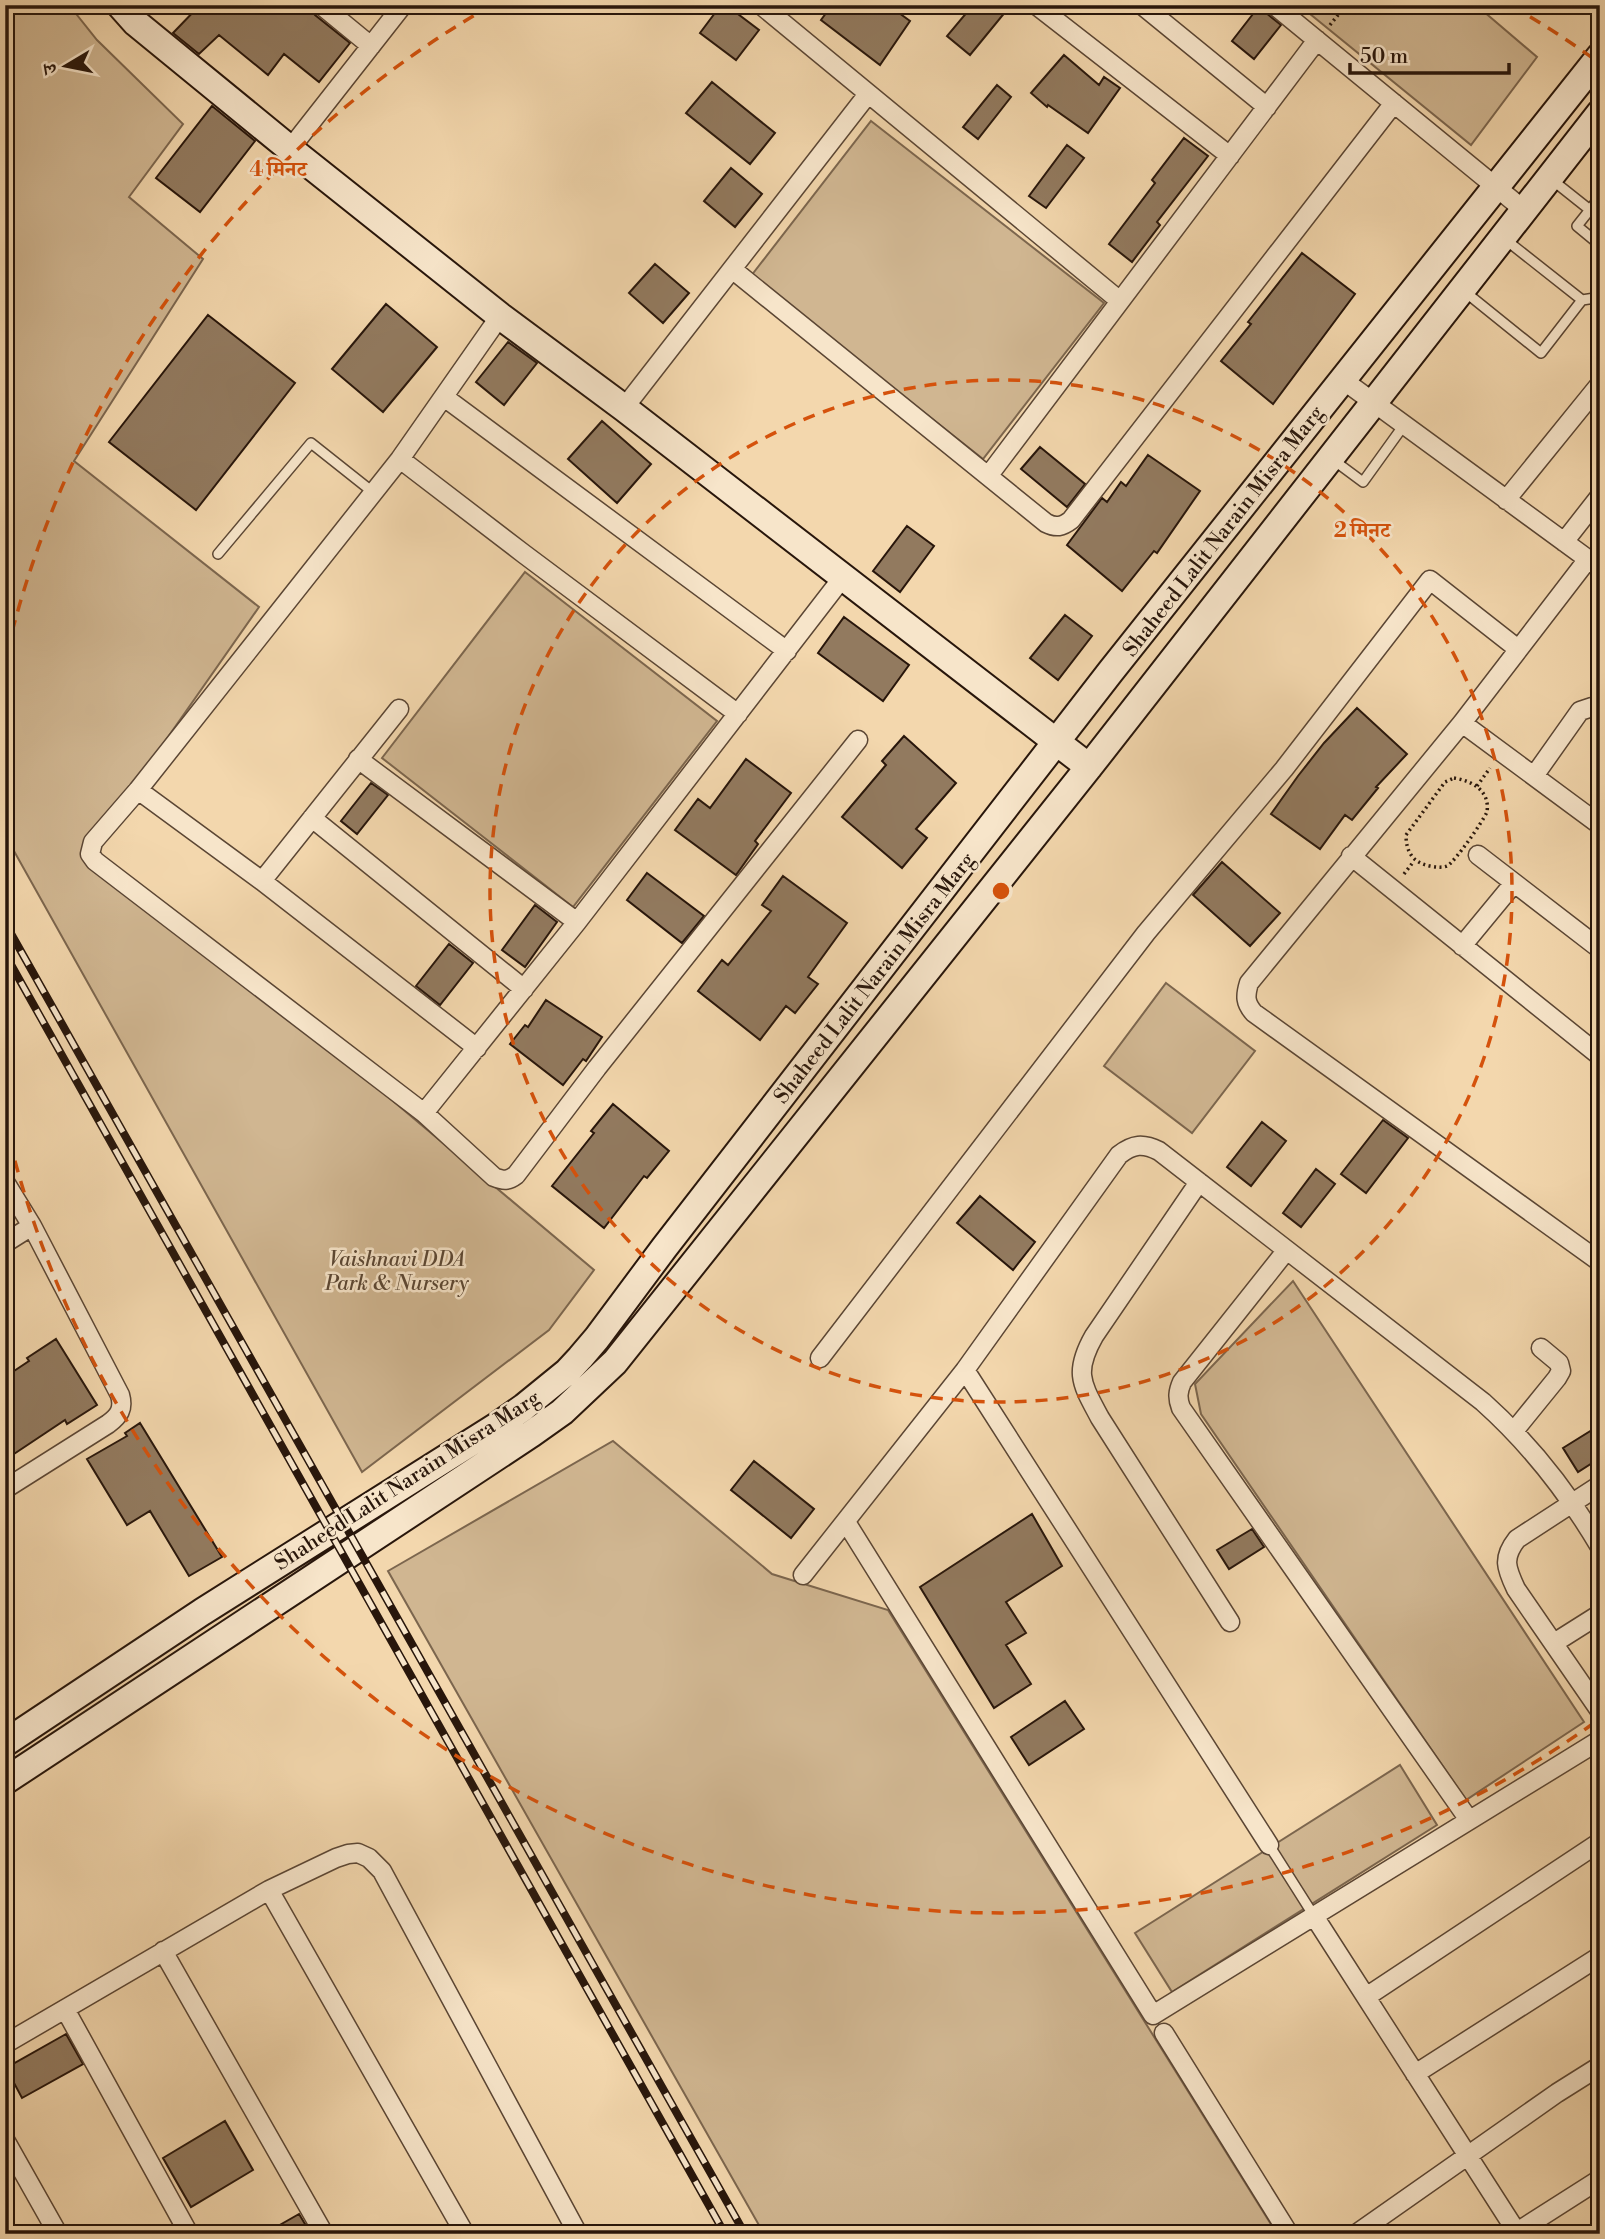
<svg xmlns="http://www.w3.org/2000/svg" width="1605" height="2239" font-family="'Libre Bodoni','Noto Serif Devanagari',serif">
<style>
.green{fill:#d0b691;stroke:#7c664e;stroke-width:2}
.building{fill:#927a5f;stroke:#28160b;stroke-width:2}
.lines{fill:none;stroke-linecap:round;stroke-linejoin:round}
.lane-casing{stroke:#5b4634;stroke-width:12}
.street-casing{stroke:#5b4634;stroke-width:21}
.secondary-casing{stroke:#28160b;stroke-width:30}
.path{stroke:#28160b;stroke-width:3.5;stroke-dasharray:2 3.5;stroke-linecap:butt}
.lane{stroke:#f7e5ca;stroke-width:9}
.street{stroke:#f7e5ca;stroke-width:18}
.secondary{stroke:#f7e5ca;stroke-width:26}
.rail-casing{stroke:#28160b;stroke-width:8}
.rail{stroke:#f7e5ca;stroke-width:5;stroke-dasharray:16;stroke-linecap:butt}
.ring{fill:none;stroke:#d5520c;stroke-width:3.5;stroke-dasharray:12 9}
.labels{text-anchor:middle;stroke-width:5;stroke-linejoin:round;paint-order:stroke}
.street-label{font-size:21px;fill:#28160b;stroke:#f7e5ca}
.park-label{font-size:21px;font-style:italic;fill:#5a4633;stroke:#f7e5ca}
.centre{fill:#d5520c;stroke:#f7e5ca;stroke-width:3.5}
.ring-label{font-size:21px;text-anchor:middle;font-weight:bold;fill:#d5520c;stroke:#f7e5ca;stroke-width:5;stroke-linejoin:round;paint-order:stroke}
</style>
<rect width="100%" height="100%" fill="#f3d7ad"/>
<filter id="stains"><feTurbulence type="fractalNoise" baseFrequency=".00286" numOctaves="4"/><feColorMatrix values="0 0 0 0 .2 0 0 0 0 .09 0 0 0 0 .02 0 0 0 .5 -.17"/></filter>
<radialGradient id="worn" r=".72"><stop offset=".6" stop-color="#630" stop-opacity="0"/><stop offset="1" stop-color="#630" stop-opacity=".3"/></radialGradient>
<!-- green -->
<path class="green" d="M5 5H69L97 40 183 124 129 197 203 259 74 461 259 607 91 847 594 1270 549 1330 362 1472 5 835Z
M1299 5H1476L1537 57 1471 145Z
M871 121 1104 303 983 459 751 276Z
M525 572 717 721 573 907 382 758Z
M1166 983 1255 1051 1192 1133 1104 1066Z
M1293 1281 1584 1722 1466 1800 1201 1414 1195 1384Z
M613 1441 772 1574 888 1610 1277 2234H764L388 1571Z
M1400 1765 1437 1825 1172 1992 1135 1933Z"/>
<!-- building -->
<path class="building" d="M200 5H308L315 15 350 43 319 82 284 54 268 75 219 35 199 54 173 33Z
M721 5H726L759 30 736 60 700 33Z
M832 5H888L910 21 880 65 821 20Z
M973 5H1011L970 55 947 36Z
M1260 5H1263L1266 13 1281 25 1254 59 1232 41Z
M1064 55 1099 85 1104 77 1120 88 1088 133 1048 105 1047 107 1031 93Z
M712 82 775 133 750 164 686 113Z
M997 85 1011 97 978 139 963 127Z
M212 106 255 141 200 212 156 178Z
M1184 138 1208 156 1157 222 1160 225 1132 262 1109 244 1155 183 1152 180Z
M1067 145 1084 158 1046 208 1029 196Z
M731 168 762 194 735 227 704 201Z
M1302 253 1355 294 1273 404 1221 361 1251 324 1248 322Z
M655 264 689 293 663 323 629 293Z
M386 304 437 347 383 412 332 369Z
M208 315 295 383 196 510 109 442Z
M508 342 537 363 504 405 476 382Z
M602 421 651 464 617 503 568 459Z
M1040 447 1085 484 1067 507 1021 469Z
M1148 455 1200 491 1157 553 1154 551 1122 591 1067 545 1102 498 1107 502 1121 482 1126 486Z
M907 526 934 546 900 592 873 571Z
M1065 615 1092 636 1058 680 1030 658Z
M844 617 909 665 883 701 818 653Z
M1357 708 1407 754 1376 787 1378 788 1352 820 1345 815 1320 849 1271 814 1298 776 1324 743Z
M904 736 956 783 916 829 927 838 902 868 842 817 886 765 882 761Z
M746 759 791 793 755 841 758 844 736 875 675 830 698 799 710 808Z
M371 783 388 795 357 834 341 821Z
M1222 862 1280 913 1250 946 1193 895Z
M647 873 704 916 682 943 627 900Z
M783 876 847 923 808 977 818 984 795 1013 786 1006 760 1040 698 991 722 960 728 965 771 911 762 905Z
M535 905 557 922 525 967 502 950Z
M449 944 473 963 440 1005 416 986Z
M546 1000 602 1037 586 1061 583 1059 563 1085 510 1044 525 1025 528 1027Z
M613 1104 669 1151 647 1178 644 1176 604 1228 552 1186 594 1133 591 1131Z
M1383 1120 1408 1138 1366 1193 1341 1174Z
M1262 1122 1286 1141 1251 1186 1227 1167Z
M1316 1169 1335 1184 1301 1227 1283 1213Z
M980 1196 1035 1242 1013 1270 957 1223Z
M56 1339 97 1405 67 1424 65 1420 5 1460V1377L29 1361 27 1358Z
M140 1423 222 1557 189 1576 150 1511 127 1525 87 1459 127 1436 125 1433Z
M1600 1425V1458L1578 1472 1563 1448Z
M754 1461 814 1509 791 1538 731 1490Z
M1032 1514 1062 1566 1006 1602 1026 1633 1006 1645 1031 1684 994 1708 920 1587Z
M1252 1529 1264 1547 1229 1569 1217 1550Z
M1065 1701 1084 1729 1029 1765 1011 1737Z
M66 2034 83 2064 22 2098 6 2068Z
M225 2121 253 2170 191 2207 163 2158Z
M299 2214 311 2234H264Z"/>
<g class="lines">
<!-- lane casing -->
<g class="lane-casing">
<path id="lane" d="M1551 179 1590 210
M1600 197 1577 226 1600 245
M1464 291 1541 353 1582 300 1506 240
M1582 300 1595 298 1600 292
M1332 459 1363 482 1404 425
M218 554 311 443 374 493
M1269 1845 1314 1916"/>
</g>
<!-- street casing -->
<g class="street-casing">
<path id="street" d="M321 5 371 46
M761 5 1120 301
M1036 5 1230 156
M1142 5 1267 107
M1274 5 1524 210
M290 149 403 5
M732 269 1046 523C1056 528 1062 527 1071 520L1394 103
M500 316 400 459 138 790 93 842 90 854 95 861 424 1113 494 1177C504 1181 508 1181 516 1175L597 1068 858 740
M1343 380 1600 568
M444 397 787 651
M624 408 868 94
M400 459 524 554 738 714
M989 475 1317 40
M1506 500 1600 384
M1564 542 1600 496
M1588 559 1462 723 1249 983C1245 996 1245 1003 1254 1013L1600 1262
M1462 723 1600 825
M358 759 577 922
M1534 776 1580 711 1592 707 1600 709
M138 790 262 881 477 1048
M312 818 524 989
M1478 855 1600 949
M1351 856 1600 1056
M262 881 399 709
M1462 946 1514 883
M424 1113 577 922 843 577
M5 1182 32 1226 5 1243
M1199 1182 1094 1336C1073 1373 1082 1384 1100 1418L1230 1622
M1286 1251 1182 1382C1178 1391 1177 1398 1181 1408L1469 1820
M820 1358 1146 933 1284 769 1430 580 1518 649
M965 1370 1269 1845
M1514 1431 1557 1378 1561 1371 1559 1363 1541 1348
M1600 1485 1517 1539C1502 1558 1506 1568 1516 1589L1600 1711
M5 1489 108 1424C119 1416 124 1409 120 1395L32 1226
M846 1522 1153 2015 1600 1740
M803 1575 965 1370 1119 1155C1133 1144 1143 1143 1159 1151L1483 1402C1531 1445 1567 1491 1600 1547
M1554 1643 1600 1614
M269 1890 465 2234
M1314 1916 1518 2234
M163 1951 324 2234
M1366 1997 1600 1842
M65 2009 189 2234
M1164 2033 1289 2234
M5 2044 269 1890 336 1858 348 1854 358 1853 369 1858 382 1871 578 2234
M1415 2074 1600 1956
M5 2140 58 2234
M1517 2232 1600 2179
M1356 2234 1557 2093 1600 2066"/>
</g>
<!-- secondary casing -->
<g class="secondary-casing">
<path id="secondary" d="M120 5 136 23 290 149 500 316 624 408 1089 767
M5 1743 202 1612 497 1426 524 1407 567 1372 580 1358 597 1338 664 1248 1111 671 1600 56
M5 1781 531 1434 562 1412 615 1362 1089 767 1600 113"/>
</g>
<!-- path -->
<path class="path" d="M1330 25 1346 5
M1454 778C1473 781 1490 791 1487 812 1483 821 1455 862 1447 866 1442 868 1436 867 1430 866 1413 863 1406 852 1406 835L1445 782Z
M1477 786 1490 768
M1404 874 1414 861"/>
<!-- lane -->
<use href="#lane" class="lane"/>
<!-- street -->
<use href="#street" class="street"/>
<!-- secondary -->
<use href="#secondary" class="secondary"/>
<!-- rail casing -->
<g class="rail-casing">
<path id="rail" d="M5 923 745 2234
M5 954 725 2234"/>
</g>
<!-- rail -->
<use href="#rail" class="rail"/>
</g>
<!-- distance rings -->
<g class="ring">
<circle cx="1001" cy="891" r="511"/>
<path d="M1594 1723A1022 1022 0 0 1 7 1130M7 652A1022 1022 0 0 1 490 6M1512 6A1022 1022 0 0 1 1594 59"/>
</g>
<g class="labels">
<!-- street labels -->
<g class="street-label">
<text transform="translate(1223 531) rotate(-52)" y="7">Shaheed Lalit Narain Misra Marg</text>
<text transform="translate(874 978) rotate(-52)" y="7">Shaheed Lalit Narain Misra Marg</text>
<text transform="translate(407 1480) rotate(-33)" y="7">Shaheed Lalit Narain Misra Marg</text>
</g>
<!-- park labels -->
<g class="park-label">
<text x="397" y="1266">Vaishnavi DDA<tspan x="397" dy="24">Park &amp; Nursery</tspan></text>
</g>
</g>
<circle cx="1001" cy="891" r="10" class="centre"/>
<g class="ring-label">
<text x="278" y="176">4 मिनट</text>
<text x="1362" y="537">2 मिनट</text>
</g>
<!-- margin -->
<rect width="1605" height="2239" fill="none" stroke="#f3d7ad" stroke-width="28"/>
<rect x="7" y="7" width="1591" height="2225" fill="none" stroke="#28160b" stroke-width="3.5"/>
<rect x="14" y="14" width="1577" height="2211" fill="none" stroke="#28160b" stroke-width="2"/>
<!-- north arrow -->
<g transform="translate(66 66) rotate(260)" stroke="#f7e5ca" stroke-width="5" paint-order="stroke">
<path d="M0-5L12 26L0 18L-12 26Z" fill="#28160b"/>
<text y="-10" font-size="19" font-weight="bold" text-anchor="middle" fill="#28160b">उ</text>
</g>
<!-- scale -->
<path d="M1350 63v10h159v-10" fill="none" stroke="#28160b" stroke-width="3.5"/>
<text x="1360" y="63" font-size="21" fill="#28160b" stroke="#f7e5ca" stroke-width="5" paint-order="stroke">50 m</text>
<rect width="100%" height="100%" filter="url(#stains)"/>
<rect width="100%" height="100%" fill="url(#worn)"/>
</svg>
